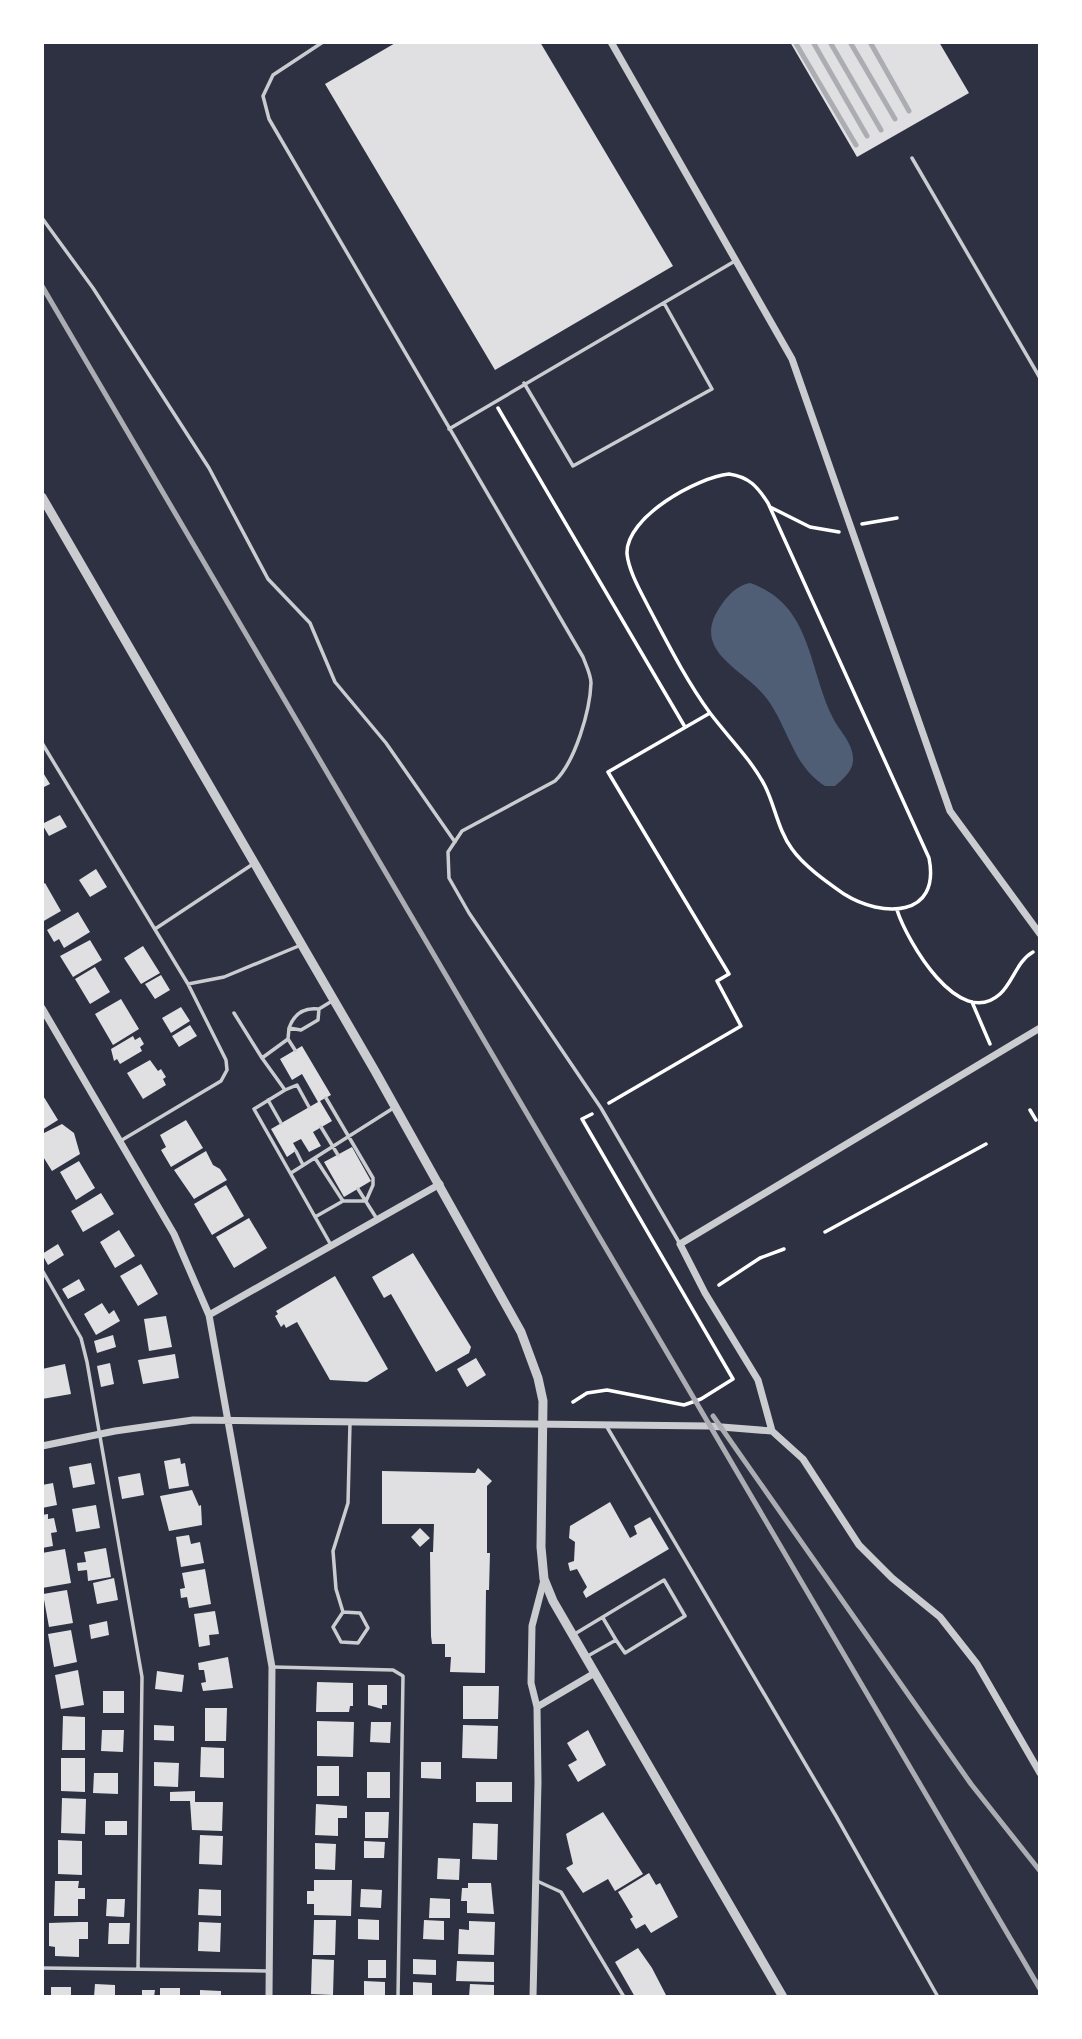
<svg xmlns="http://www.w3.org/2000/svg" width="1082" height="2039" font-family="'Asap Condensed',sans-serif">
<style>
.water{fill:#4f5d75}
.building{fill:#e0e0e3}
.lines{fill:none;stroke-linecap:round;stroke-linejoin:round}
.path{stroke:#fff;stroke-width:3.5}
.service{stroke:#caccd0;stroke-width:3.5}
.minor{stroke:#caccd0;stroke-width:7}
.tertiary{stroke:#caccd0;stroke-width:9}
.rail{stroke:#abadb3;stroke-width:5}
</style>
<rect width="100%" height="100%" fill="#2d3142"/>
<!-- water -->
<path class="water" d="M750 583C811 604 808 666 832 716 838 730 854 743 853 760 853 771 843 779 835 786H825C791 765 788 723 763 694 742 668 688 650 722 604 729 594 738 585 750 583Z"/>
<!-- building -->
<path class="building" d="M397 42H540L673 266 495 370 325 84Z
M790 42H939L969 93 857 157Z
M42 771 50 784 42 788Z
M60 815 67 827 49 836 42 824Z
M96 869 107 887 90 897 79 880Z
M45 883 61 911 42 922V885Z
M78 912 90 932 64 948 59 939 54 942 47 930Z
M90 940 102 960 73 977 60 956Z
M143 946 160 973 141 984 124 958Z
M95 967 110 992 90 1004 75 979Z
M161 975 170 990 155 999 145 984Z
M121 999 139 1029 113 1045 95 1014Z
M181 1007 190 1021 171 1033 162 1018Z
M190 1025 197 1036 179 1047 172 1036Z
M133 1036 135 1040 140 1037 144 1044 140 1047 142 1051 120 1064 117 1059 114 1061 111 1049Z
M302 1046 331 1095 320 1101 332 1121 313 1132 321 1146 309 1152 301 1139 293 1143 297 1150 287 1157 271 1129 318 1102 302 1074 292 1080 280 1059Z
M150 1060 158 1071 161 1069 166 1077 163 1079 166 1085 143 1099 127 1073Z
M42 1094 58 1120 42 1130Z
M186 1120 203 1148 171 1167 161 1150 166 1147 160 1135Z
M62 1124 74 1133 80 1154 52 1171 42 1155V1134Z
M352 1147 371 1181 344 1197 324 1162Z
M206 1151 213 1165 220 1169 227 1180 194 1199 174 1170Z
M79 1161 95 1188 76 1200 60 1172Z
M226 1185 244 1216 212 1235 194 1204Z
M101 1193 114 1214 83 1232 71 1211Z
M249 1218 267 1248 234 1268 216 1237Z
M119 1230 135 1256 115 1268 100 1242Z
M58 1244 64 1255 48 1265 42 1254Z
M413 1253 471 1347 469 1353 436 1372 391 1294 384 1298 372 1277Z
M141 1264 158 1294 138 1306 120 1276Z
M335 1276 388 1369 367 1382 330 1380 297 1322 286 1328 284 1324 281 1327 275 1316 278 1314 276 1311Z
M79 1279 85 1290 68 1299 62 1289Z
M102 1303 109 1314 114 1310 120 1321 96 1335 84 1314Z
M166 1316 172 1347 149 1351 144 1319Z
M113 1335 116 1347 97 1353 94 1341Z
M175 1354 179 1378 143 1384 138 1360Z
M476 1358 486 1375 467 1387 457 1369Z
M110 1363 114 1384 101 1387 97 1366Z
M65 1364 71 1394 42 1399V1369Z
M180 1458 181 1464 185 1463 189 1486 169 1489 164 1461Z
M91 1463 95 1484 73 1488 69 1467Z
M478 1468 492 1481 487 1486V1553H490L489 1590H486L485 1673 450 1672 451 1657H445V1644H432L431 1636 430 1552H433L434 1524H382V1471L475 1473Z
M140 1473 144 1495 122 1499 118 1477Z
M53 1483 57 1505 42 1508V1485Z
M192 1490 199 1506 201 1505 202 1525 169 1531 160 1496Z
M610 1502 630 1538 637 1534 634 1526 650 1517 669 1549 586 1598 583 1592 587 1587 577 1569 570 1571 568 1563 574 1561 575 1542 569 1538 570 1526Z
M96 1505 100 1528 76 1532 72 1509Z
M48 1514V1519L54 1518 57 1532 51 1533 53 1546 42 1548V1515Z
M420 1528 430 1538 420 1547 411 1537Z
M189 1535 191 1544 200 1542 204 1563 181 1567 176 1537Z
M106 1548 111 1577 88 1581 87 1570 78 1571 77 1563 86 1562 84 1552Z
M65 1549 71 1583 42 1588V1553Z
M205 1569 211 1604 189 1608 187 1597 181 1598 180 1589 185 1588 182 1573Z
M114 1578 118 1600 97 1604 93 1583Z
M67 1590 73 1623 49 1627 43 1594Z
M215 1611 219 1634 209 1635 210 1645 199 1647 194 1614Z
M107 1621 109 1635 91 1639 89 1625Z
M71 1630 77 1662 54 1667 48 1634Z
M228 1657 233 1688 203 1691 201 1683 206 1682 204 1670H199L198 1663Z
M78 1670 84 1705 61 1709 55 1675Z
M157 1671 184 1675 182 1692 155 1689Z
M317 1682 353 1683V1706H350L349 1712H316Z
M368 1685H387V1705H382V1709L368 1705Z
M463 1686H499L498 1719H463Z
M103 1691H124V1713H103Z
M205 1708H227L226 1741H205Z
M63 1716 85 1717V1750H62Z
M317 1721 354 1722 353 1757 317 1756Z
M371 1722H391L390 1743 370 1742Z
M154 1725 174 1726V1741L154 1740Z
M463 1725 498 1726 497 1759 462 1758Z
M102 1730H124L123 1752 101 1751Z
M588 1730 606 1765 578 1782 568 1765 577 1760 567 1743Z
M201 1747 224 1748V1778L200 1777Z
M61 1758H85V1792L61 1791Z
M154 1762 179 1763 178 1787 154 1786Z
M421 1762H441V1779L421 1778Z
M317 1766H339V1796H317Z
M367 1772H390V1798H367Z
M94 1773H118V1794L93 1793Z
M476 1782H512V1802H476Z
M195 1791V1802H223L222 1831 192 1830 190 1801H170V1792Z
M62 1798 86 1799 85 1834 61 1833Z
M316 1804 347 1806V1818H338V1836L315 1835Z
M365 1812H389L388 1838H365Z
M603 1812 643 1874 615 1891 608 1879 583 1893 566 1868 573 1864 566 1834Z
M105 1821H127V1835H105Z
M473 1823 498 1824 497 1860 472 1859Z
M200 1835 223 1836 222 1865 199 1864Z
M58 1840 82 1841V1875L58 1874Z
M364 1841 385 1842 384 1858H364Z
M315 1843 336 1844 335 1870 315 1869Z
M438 1858 460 1859 459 1880 437 1879Z
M649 1873 656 1885 660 1883 678 1917 651 1933 645 1924 636 1929 630 1919 633 1917 618 1892Z
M314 1880H352L351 1916 314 1915V1904H307V1891H314Z
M55 1881H79L78 1888H85V1899H78V1916H54Z
M468 1883H491L494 1914 467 1913V1901H461L462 1888H468Z
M199 1889 221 1890V1916L198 1915Z
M361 1889 382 1890 381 1908 360 1907Z
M430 1898 450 1899V1918H429Z
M107 1899H125L124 1917 106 1916Z
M358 1919 379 1920V1940L358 1939Z
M314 1920H336L335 1955H313Z
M424 1920 444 1921V1940L423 1939Z
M469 1921 495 1922 494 1955 458 1954 459 1929 469 1930Z
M79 1922H88V1939H79V1957L55 1956V1947L49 1946V1923Z
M199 1922 221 1923 220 1952 198 1951Z
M109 1923H130L129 1944H108Z
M638 1948 652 1968 667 1997H635L615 1962Z
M312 1959 334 1960 333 1995 311 1994Z
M413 1959 436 1960V1975L413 1974Z
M368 1960H386V1978H368Z
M457 1961 494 1962V1982L456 1981Z
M364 1981 385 1982V1997L364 1996Z
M413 1982 432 1983V1996H413Z
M95 1984 115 1985V1997H94Z
M470 1984 494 1985V1997H469Z
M51 1987H71V1997H51Z
M160 1988H180V1997H160Z
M142 1990H155L154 1997H142Z
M200 1990 221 1991V1997H200Z"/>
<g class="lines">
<!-- path -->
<path class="path" d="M498 408 685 727
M729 474C749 477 757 486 768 503L929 858C941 918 882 918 844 894 827 882 804 866 792 849 778 830 775 806 765 786 751 759 728 737 710 713 686 680 668 644 649 608 641 592 629 572 627 554 625 517 698 477 729 474Z
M770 507 810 527 839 532
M862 524 897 518
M897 910C907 941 959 1031 1000 994 1013 982 1017 961 1033 952
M972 1002 990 1044
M609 1103 741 1026 717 981 729 974 608 772 710 713
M1030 1110 1036 1120
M825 1232 986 1144
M719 1285 760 1258 784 1249
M573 1402 587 1393 607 1390 684 1405 701 1399 733 1379 582 1119 592 1114"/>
<!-- service -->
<path class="service" d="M323 42 273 75 263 96 269 119 583 657C586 665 591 675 591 683 590 711 575 762 555 781L462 831 448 852 449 878 469 913 601 1108 680 1244
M912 158 1040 378
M42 218 93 288 209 468 268 579 310 623 335 682 386 743 455 842
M524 383 573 466 712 389 664 303
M449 429 735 261
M42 743 188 984 226 1060 227 1070 221 1081 122 1140
M155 929 253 864
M188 984 224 977 301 945
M319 1009 318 1020 301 1030 289 1028C294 1014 304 1007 319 1009L332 1001
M234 1013 262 1058
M289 1028 288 1039 262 1058 285 1090 254 1109 331 1245
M288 1039 295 1050
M285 1090 297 1085 309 1107
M268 1100 281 1123
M321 1127 338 1155
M296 1151 303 1165
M315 1158 343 1201H366L373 1185V1178L326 1098
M291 1173 395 1107
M358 1189 377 1219
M315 1217 343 1201
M42 1270 81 1338 87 1362 142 1677 138 1969
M607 1427 836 1816 938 1997
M343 1612 360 1613 368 1628 358 1643 341 1642 333 1627 343 1612 336 1589 333 1551 348 1503 350 1423
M603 1618 616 1640
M573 1635 664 1580 685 1616 625 1653 616 1640 586 1657
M273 1667 393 1670 403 1676 398 1997
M537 1881 561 1892 624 1997
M42 1968 267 1971"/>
<!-- minor -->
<path class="minor" d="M611 42 792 359 950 811 1040 934
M42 1008 174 1234 209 1315 272 1667 269 1997
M1040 1028 680 1244 705 1293 758 1380 772 1431 803 1459 859 1545 892 1578 940 1617 977 1664 1040 1773
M209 1315 440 1184
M42 1446 115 1431 193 1420 709 1426 772 1431
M537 1707 593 1674
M533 1997 538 1782 537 1707 531 1683 532 1626 544 1580"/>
<!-- tertiary -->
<path class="tertiary" d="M42 497 375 1071 521 1332 538 1378 543 1401 541 1547 544 1579 553 1601 783 1997"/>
<!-- rail -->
<path class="rail" d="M795 42 856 145
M813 42 867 136
M830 42 881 130
M850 42 895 119
M870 42 909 111
M42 286 1040 1989
M713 1416 971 1784 1040 1871"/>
</g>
<!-- border -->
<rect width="1082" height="2039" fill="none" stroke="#ffffff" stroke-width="88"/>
</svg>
